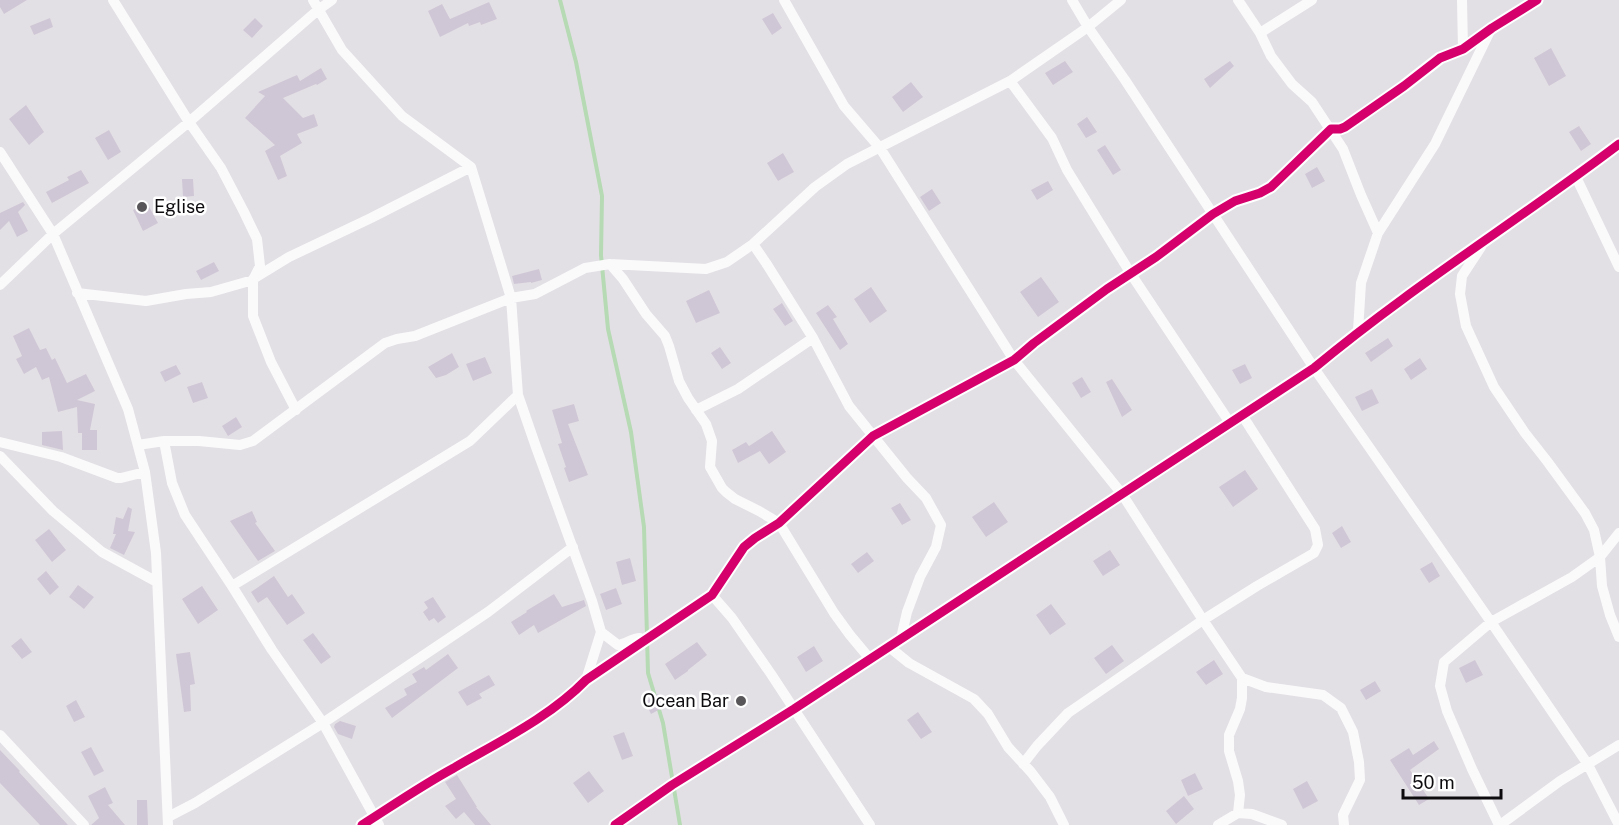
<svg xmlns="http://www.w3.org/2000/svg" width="1619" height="825" font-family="'Public Sans',sans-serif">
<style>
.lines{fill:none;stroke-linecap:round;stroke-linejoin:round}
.stream{stroke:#b6dab3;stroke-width:4}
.building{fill:#d0c7d6}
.minor{stroke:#fbfafb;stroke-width:10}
.cycleway-casing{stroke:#fff;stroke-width:13}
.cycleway{stroke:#d6006c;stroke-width:9}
.poi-dot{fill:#585659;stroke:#fff;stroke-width:2}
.labels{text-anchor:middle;stroke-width:5;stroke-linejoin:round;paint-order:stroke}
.poi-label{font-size:18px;fill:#0d0b0e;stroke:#fff;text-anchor:start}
</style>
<rect width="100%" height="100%" fill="#e3e0e5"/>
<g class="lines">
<!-- stream -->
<path class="stream" d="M560 0 576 62 602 196 601 255 608 329 631 432 644 527 648 673 663 723 680 825"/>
</g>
<!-- building -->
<path class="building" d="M0 0H27L4 14 0 7Z
M489 2 497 19 481 25 480 22 469 26 468 23 440 37 428 11 442 4 450 19Z
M773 13 782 28 772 35 762 19Z
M50 18 53 27 34 35 30 26Z
M255 18 263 26 252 38 243 30Z
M1551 48 1566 76 1549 86 1534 58Z
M1065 61 1073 72 1053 85 1045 73Z
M1230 61 1234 66 1210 88 1204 79Z
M321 68 327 79 317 85 316 84 283 98 303 118 314 114 318 126 297 134 302 143 280 156 287 176 278 180 265 151 275 145 245 118 265 96 258 92 297 75 300 81Z
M911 82 923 97 903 112 892 97Z
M26 105 44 132 29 145 9 119Z
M1087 117 1097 132 1086 138 1077 124Z
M1579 126 1591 144 1581 151 1569 132Z
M109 130 121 152 108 160 95 138Z
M1105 145 1121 170 1113 175 1097 150Z
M783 153 794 172 778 181 767 163Z
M1317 167 1325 181 1312 188 1305 174Z
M81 170 89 183 52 203 46 192 69 180 67 177Z
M182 179H193L194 196 183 197Z
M1048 181 1053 190 1037 200 1031 190Z
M932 189 941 203 929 211 920 197Z
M23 202 25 205 18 212 28 231 17 237 9 221 0 230V213Z
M147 203 158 223 143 231 133 210Z
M214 262 219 271 201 280 196 271Z
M539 269 542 280 531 283V282L514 284 512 276Z
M1041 277 1059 302 1038 317 1020 292Z
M871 287 887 311 870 323 854 299Z
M709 290 720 313 696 323 686 301Z
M782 303 793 321 785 326 773 309Z
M828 305 837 317 833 319 848 344 840 350 816 313Z
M29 328 40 350 46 348 52 360 55 358 67 383 86 374 95 391 77 400 95 404 90 430H97V450H82V433H78L77 407 58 412 49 377 42 380 36 367 24 374 16 359 22 356 13 336Z
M1388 338 1393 346 1371 362 1365 353Z
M720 347 731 363 722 369 711 353Z
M452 353 459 367 446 375 436 378 428 367Z
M485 357 492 373 473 381 466 364Z
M1420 358 1427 369 1411 380 1404 369Z
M1245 364 1252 378 1240 384 1232 370Z
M176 365 181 374 165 382 160 372Z
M1082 377 1091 392 1081 398 1072 383Z
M1112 379 1132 410 1122 417 1106 382Z
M202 382 208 398 193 403 187 387Z
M1372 389 1379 403 1362 411 1355 397Z
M574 404 579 421 568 424 588 475 569 482 564 468 566 467 558 444 562 443 552 410Z
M236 417 242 427 228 436 222 426Z
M62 431 63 450 42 445V432Z
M772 431 786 452 769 464 760 451 738 463 732 450 746 442 749 446Z
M1245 470 1258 489 1233 507 1219 487Z
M994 502 1008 522 986 537 972 517Z
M900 503 911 520 902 525 891 508Z
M128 507 132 509 128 531 135 532 124 555 110 548 116 534H113L116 517 123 519Z
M252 511 257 522 255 523 275 551 258 561 230 521Z
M1342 526 1351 542 1341 548 1332 533Z
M49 529 66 550 52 562 35 540Z
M1110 550 1120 565 1103 576 1093 561Z
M867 552 874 561 858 573 851 564Z
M630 558 636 581 622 585 616 562Z
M1432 562 1440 576 1429 583 1420 569Z
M46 571 59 587 50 595 37 579Z
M274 576 288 597 292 594 305 613 287 625 267 597 258 603 251 592Z
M78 585 94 597 84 609 69 597Z
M202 586 218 610 198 624 182 599Z
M616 588 622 604 606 610 600 594Z
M554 594 562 607 584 600 586 606 538 633 534 625 519 635 511 622 527 612 526 611Z
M433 597 446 617 438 623 434 618 429 621 423 612 428 608 424 602Z
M1051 604 1066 624 1050 635 1036 615Z
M313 633 331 657 321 664 303 640Z
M21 638 32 652 22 659 11 646Z
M697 642 707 655 688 670V671L675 680 665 664Z
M1112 645 1124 661 1106 674 1094 658Z
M814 646 823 661 806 672 797 657Z
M190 652 195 684 190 685 191 711 184 712 176 654Z
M448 654 458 668 392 718 385 708 407 695 404 689 417 682 412 674 424 667 426 670Z
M1214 660 1223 674 1206 685 1196 672Z
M1475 660 1483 675 1466 683 1459 668Z
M489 675 495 685 479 694 482 698 467 706 458 692Z
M1375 681 1381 691 1366 700 1360 690Z
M658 694 664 707 651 714 645 702Z
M76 700 85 717 74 722 66 706Z
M918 712 932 732 921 739 907 720Z
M340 721 356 726 352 739 338 734 334 727 335 724Z
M624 732 633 756 622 760 613 736Z
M1434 741 1439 749 1410 770 1429 799 1419 805 1390 760 1409 748 1413 755Z
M91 747 104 771 94 776 81 752Z
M0 750 20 771 19 772 68 825H40L0 783Z
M589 771 604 791 588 803 573 783Z
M1195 773 1203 789 1188 796 1181 780Z
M457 775 477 807H476L491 825H475L464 812 456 819 445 806 456 799 445 782Z
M1307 781 1318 801 1303 809 1293 789Z
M105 787 113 803 108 805 125 825H91L99 818 88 796Z
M1184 796 1194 809 1176 824 1166 811Z
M137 800H147L148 825H137Z"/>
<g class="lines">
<!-- minor -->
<path class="minor" d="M113 0 189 122 221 168 244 212 257 239 260 266 253 280
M313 0 342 50 402 116 471 167 511 298 518 395 536 447 592 601 601 632 618 645C626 644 632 638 640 638L643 642
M784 0 844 106 880 148 1014 360 1122 494 1203 620 1068 713 1037 746 1023 764
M1072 0 1088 27 1125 80 1314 368 1491 622 1587 763 1619 825
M1238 0 1260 33 1271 56 1292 84 1312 102 1343 149 1361 195 1378 233
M1462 0 1463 49
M1260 33 1312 0
M1010 81 1052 138 1067 170 1131 274 1230 423
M0 152 53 234 128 409 145 472 156 553 168 825
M1576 177 1619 267
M753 244 766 263 813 338 849 406 907 478 926 498 941 525 936 547 920 577 907 612 901 638
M1481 247 1462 276 1460 294 1466 326 1494 387 1525 433 1547 461 1585 513 1594 530 1600 557 1572 577 1491 622 1444 662 1440 686 1447 711 1472 769 1499 825
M610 264 623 279 646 314 665 336 669 346 679 381 688 398 706 424 712 441 710 467 722 488 726 492 735 499 759 511 779 523 834 613 850 635 870 659
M253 279 289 257 371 218 471 167
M0 285 53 234 189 122 318 10 332 0
M77 293 146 301 186 294 211 292 253 280V316L271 362 296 410
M1358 331 1361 283 1378 233 1435 144 1490 31
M696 410 738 389 813 338
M164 441 172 483 185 515 232 586 272 650 323 723 379 825
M0 442 61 457 117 478H121L145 472
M138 445 164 441H199L240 445 253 441 385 343 397 339 415 336 511 298 535 294 585 268 610 264 706 269 727 262 753 244 815 187 847 164 1010 81 1088 27 1121 0
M0 456 53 511 102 552 157 582
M1619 533 1600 557 1602 586 1610 615 1619 637
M232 586 470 441 518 395
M712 595 732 618 771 674 870 825
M888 646 909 663 974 699 988 714 1008 747 1031 772 1050 797 1064 825
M1242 678 1266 687 1323 695 1341 708 1353 732 1359 762 1360 780 1343 815 1344 825
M586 680 601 632
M0 735 84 825
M1238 813 1240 795 1238 781 1229 751V735L1240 709 1242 698V678L1203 620 1257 586 1314 553 1318 545 1315 529 1242 415
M168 817 195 803 323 723 488 612 573 547
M362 825C392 806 421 786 452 769 498 742 549 718 586 680L712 595 744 547 755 538 779 523 873 436 1014 360 1034 343 1107 289 1156 257 1213 214 1235 201 1260 193 1271 187 1331 129H1340L1345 127 1404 86 1440 58 1463 49 1492 28 1537 0
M615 825 672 785 794 709 1314 368C1411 287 1519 220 1619 144
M1218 825 1238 813 1252 814 1282 825
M1500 825 1560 781 1619 745"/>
<!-- cycleway casing -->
<g class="cycleway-casing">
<path id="cycleway" d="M362 825C392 806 421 786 452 769 498 742 549 718 586 680L712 595 744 547 755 538 779 523 873 436 1014 360 1034 343 1107 289 1156 257 1213 214 1235 201 1260 193 1271 187 1331 129H1340L1345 127 1404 86 1440 58 1463 49 1492 28 1537 0
M615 825 672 785 794 709 1314 368C1411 287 1519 220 1619 144"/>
</g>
<!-- cycleway -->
<use href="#cycleway" class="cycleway"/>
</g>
<!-- markers -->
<g class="poi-dot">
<circle cx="142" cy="207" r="6"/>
<circle cx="741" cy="701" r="6"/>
</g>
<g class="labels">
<!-- poi labels -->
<g class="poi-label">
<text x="154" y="213">Eglise</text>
<text x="729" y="707" text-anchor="end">Ocean Bar</text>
</g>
</g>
<!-- scale -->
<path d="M1403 789v9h98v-9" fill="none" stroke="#0d0b0e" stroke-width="3"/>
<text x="1412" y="789" font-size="18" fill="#0d0b0e" stroke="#ffffff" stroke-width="4.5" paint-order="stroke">50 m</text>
</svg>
